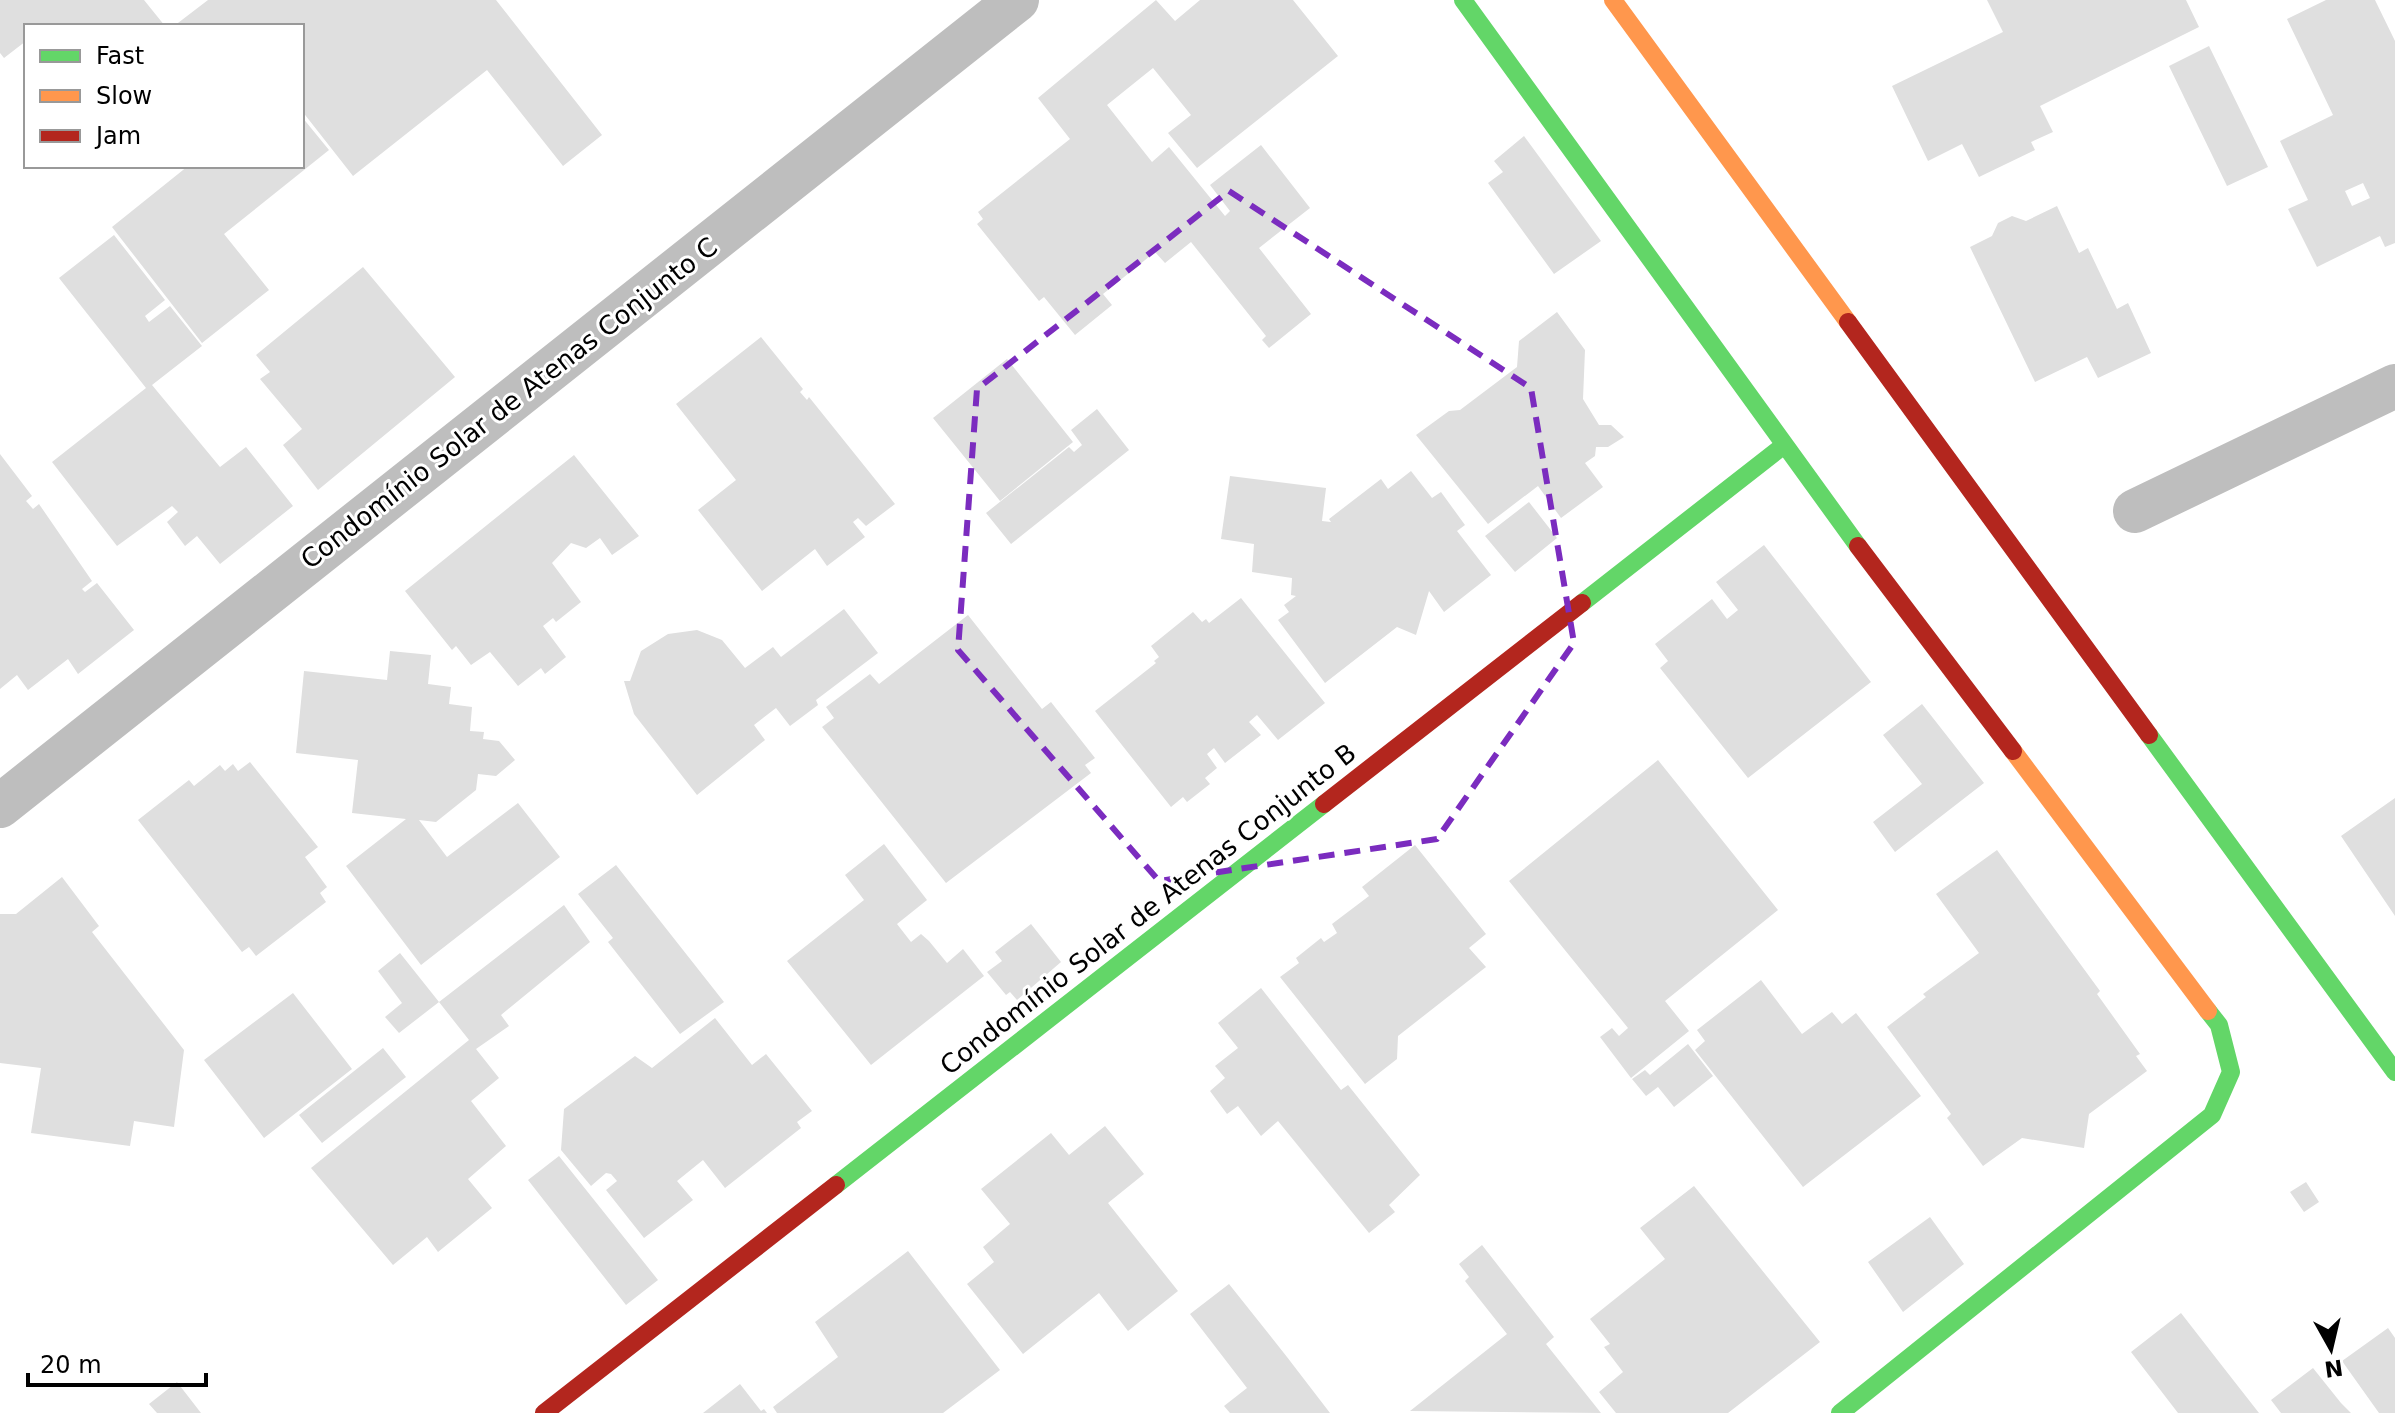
<svg xmlns="http://www.w3.org/2000/svg" width="2395" height="1413" font-family="'DejaVu Sans',sans-serif">
<style>
.building{fill:#dfdfdf;fill-rule:evenodd}
.lines{fill:none;stroke-linecap:round;stroke-linejoin:round}
.street{stroke:#bebebe;stroke-width:44}
.fast{stroke:#63d668;stroke-width:18}
.slow{stroke:#ff974d;stroke-width:18}
.jam{stroke:#b3261e;stroke-width:18}
.marked{fill:none;stroke:#7b2cbf;stroke-width:6;stroke-dasharray:16 10;stroke-linejoin:round}
.labels{text-anchor:middle;stroke-width:6;stroke-linejoin:round;paint-order:stroke}
.street-label{font-size:26px;fill:#000;stroke:#fff}
</style>
<rect width="100%" height="100%" fill="#fff"/>
<!-- building -->
<path class="building" d="M0 0H144L165 26H26V41L4 58 0 53Z
M208 0H496L602 135 563 166 487 70 353 176 302 111V26H174Z
M1156 0 1175 21 1200 0H1293L1338 56 1197 168 1168 133 1191 115 1153 68 1107 105 1152 162 1169 147 1225 216 1230 211 1210 185 1261 145 1310 208 1259 248 1311 314 1269 348 1262 340 1266 336 1191 242 1165 263 1155 252 1103 294 1112 305 1075 335 1044 297 1039 301 977 224 983 219 978 212 1070 139 1038 98Z
M1987 0H2186L2199 27 2040 106 2053 132 2031 142 2035 150 1979 177 1962 144 1928 161 1892 86 2003 32Z
M2326 0H2375L2395 41V243L2385 247 2380 236 2317 267 2288 209 2308 200 2280 141 2333 115 2287 19ZM2363 183 2370 198 2352 206 2345 191Z
M2209 46 2268 167 2227 186 2169 66Z
M302 117 329 150 224 234 269 290 202 343 112 227 188 166H302Z
M1524 136 1601 241 1554 274 1488 183 1503 172 1494 161Z
M2057 206 2079 253 2088 248 2117 309 2128 303 2151 353 2098 378 2087 357 2035 382 1970 247 1992 236 1998 223 2012 216 2026 221Z
M114 235 165 300 145 316 149 322 170 306 202 346 152 385 220 467 246 447 293 506 220 564 197 536 185 546 167 522 178 512 172 506 117 546 52 462 146 388 59 278Z
M363 267 455 377 318 490 283 445 302 429 260 379 270 372 256 355Z
M1557 312 1585 350 1583 399 1599 425H1611L1624 437 1608 447H1596L1595 456 1585 463 1603 487 1561 518 1538 486 1488 524 1416 435 1449 411 1460 410 1517 367 1519 341Z
M761 337 803 389 800 392 807 400 809 397 895 504 866 526 858 518 853 522 865 537 827 566 815 549 762 591 698 510 736 480 676 404Z
M1007 359 1073 442 1000 501 933 418Z
M1097 409 1129 450 1011 544 986 513 1069 447 1074 452 1082 445 1071 430Z
M0 454 32 496 26 501 33 509 39 504 92 581 82 589 85 592 97 583 134 630 78 674 68 659 28 690 17 675 0 689Z
M574 455 639 536 612 555 600 538 586 548 571 543 552 563 581 602 556 622 553 618 543 626 566 657 545 674 541 668 518 686 490 652 471 665 456 646 452 650 405 591Z
M1411 471 1432 498 1441 492 1465 525 1457 531 1491 575 1444 612 1429 591 1416 635 1397 627 1325 683 1278 620 1289 612 1284 605 1296 596 1291 595 1292 578 1252 572 1254 544 1221 539 1230 476 1326 488 1322 521 1331 522 1329 519 1381 479 1388 489Z
M1529 502 1557 538 1515 572 1485 536Z
M1764 545 1871 682 1748 778 1660 668 1668 661 1655 644 1712 599 1727 619 1738 610 1716 582Z
M1241 598 1325 703 1278 740 1257 715 1249 722 1261 735 1225 763 1214 748 1207 754 1217 768 1205 778 1210 784 1187 802 1183 797 1171 807 1095 711 1156 663 1154 661 1159 657 1151 646 1193 612 1202 622 1206 619 1209 623Z
M844 609 878 653 816 700 818 705 790 726 776 708 754 725 765 740 697 795 634 714 624 681H630L641 651 668 634 697 630 722 640 745 668 773 647 781 657Z
M968 615 1042 709 1051 702 1095 758 1085 765 1091 773 946 883 822 727 834 718 826 707 870 674 879 684Z
M390 651 431 655 428 684 451 687 449 704 472 707 470 731 484 732 483 739 499 741 515 760 496 776 478 774 476 790 436 822 419 820 447 857 518 803 560 857 421 965 346 866 406 819 352 813 358 760 296 753 304 671 387 680Z
M1922 704 1984 783 1895 852 1873 822 1922 784 1883 735Z
M1658 760 1778 910 1665 1001 1689 1031 1631 1078 1600 1037 1612 1028 1619 1036 1628 1028 1509 881Z
M250 762 318 847 305 857 327 887 320 893 326 902 256 956 249 947 242 952 138 820 189 780 194 786 220 765 225 771 233 764 238 771Z
M2395 798V916L2341 836Z
M884 844 927 900 897 924 911 942 921 934 929 941 947 963 963 949 984 976 871 1065 787 961 864 900 845 875Z
M1415 845 1486 934 1469 948 1486 967 1398 1036 1397 1059 1365 1084 1280 977 1299 963 1296 958 1321 938 1324 942 1337 933 1332 924 1369 896 1362 887Z
M1997 850 2100 991 2097 994 2140 1054 2136 1056 2147 1071 2089 1114 2084 1148 2022 1138 1983 1166 1947 1118 1951 1114 1887 1027 1926 997 1923 994 1979 953 1936 894Z
M616 865 724 1002 680 1034 608 942 613 938 578 894Z
M62 877 99 926 92 932 184 1050 174 1127 134 1121 130 1146 31 1133 41 1068 0 1063V914H16Z
M564 905 590 942 501 1015 509 1026 476 1049 499 1078 471 1101 506 1146 468 1179 492 1208 438 1252 427 1237 393 1265 311 1168 469 1040 439 1002Z
M1031 924 1061 962 1017 1000 1010 992 1006 995 987 972 1002 961 995 952Z
M400 953 439 1002 399 1033 385 1017 402 1003 378 971Z
M1761 980 1802 1034 1832 1012 1842 1024 1856 1013 1921 1096 1803 1187 1695 1050 1705 1041 1697 1030Z
M1261 988 1341 1090 1348 1085 1420 1175 1389 1205 1395 1212 1369 1233 1278 1121 1261 1136 1238 1106 1227 1114 1210 1091 1225 1078 1215 1066 1238 1048 1218 1023Z
M293 993 352 1069 264 1138 204 1060Z
M715 1018 752 1065 766 1054 812 1111 797 1122 801 1128 725 1188 703 1160 677 1181 693 1200 644 1238 606 1190 617 1181 611 1174 606 1173 591 1186 561 1150 564 1109 635 1056 652 1068Z
M1688 1044 1713 1076 1674 1107 1658 1087 1646 1096 1632 1079 1645 1070 1650 1075Z
M383 1048 406 1077 322 1143 299 1115Z
M1105 1126 1144 1174 1108 1203 1178 1291 1128 1331 1099 1293 1023 1354 967 1284 994 1262 983 1247 1010 1224 981 1189 1051 1133 1069 1155Z
M559 1156 658 1280 626 1305 528 1180Z
M2306 1182 2319 1202 2304 1212 2290 1192Z
M1694 1186 1820 1342 1728 1413H1616L1599 1392 1623 1372 1604 1347 1610 1344 1590 1319 1665 1259 1640 1228Z
M1930 1217 1964 1264 1903 1312 1868 1262Z
M1482 1245 1554 1337 1546 1344 1601 1413 1410 1411 1507 1334 1465 1281 1469 1277 1459 1264Z
M908 1251 1000 1370 943 1413H777L773 1407 838 1357 815 1322Z
M1229 1284 1287 1357 1330 1413H1230L1224 1406 1247 1388 1190 1314Z
M2181 1313 2223 1367 2259 1413H2178L2131 1352Z
M2388 1328 2395 1338V1413H2379L2342 1361Z
M2313 1368 2341 1403 2351 1413H2281L2271 1400Z
M177 1382 201 1413H157L149 1404Z
M740 1384 761 1411 764 1409 767 1413H703Z"/>
<g class="lines">
<!-- street -->
<path class="street" d="M2135 511 2395 386
M0 806 1017 0"/>
<!-- fast -->
<path class="fast" d="M1463 0 1858 546
M1582 603 1783 446
M2149 735 2395 1072
M836 1185 1324 804
M1840 1413 2212 1115 2231 1072 2219 1025 2208 1011"/>
<!-- slow -->
<path class="slow" d="M1613 0 1848 322
M2013 751 2208 1011"/>
<!-- jam -->
<path class="jam" d="M1848 322 2149 735
M1858 546 2013 751
M1324 804 1582 603
M544 1413 836 1185"/>
</g>
<!-- marked area -->
<path class="marked" d="M1229 191 1531 388 1574 643 1437 839 1159 881 958 650 977 389Z"/>
<g class="labels">
<!-- street labels -->
<g class="street-label">
<text transform="translate(509 403) rotate(-38)" y="9">Condomínio Solar de Atenas Conjunto C</text>
<text transform="translate(1148 909) rotate(-38)" y="9">Condomínio Solar de Atenas Conjunto B</text>
</g>
</g>
<!-- legend -->
<rect x="24" y="24" width="280" height="144" fill="#ffffff" stroke="#999999" stroke-width="2"/>
<rect x="40" y="50" width="40" height="12" fill="#63d668" stroke="#999999" stroke-width="2"/>
<text x="96" y="64" font-size="24" fill="#000000">Fast</text>
<rect x="40" y="90" width="40" height="12" fill="#ff974d" stroke="#999999" stroke-width="2"/>
<text x="96" y="104" font-size="24" fill="#000000">Slow</text>
<rect x="40" y="130" width="40" height="12" fill="#b3261e" stroke="#999999" stroke-width="2"/>
<text x="96" y="144" font-size="24" fill="#000000">Jam</text>
<!-- north arrow -->
<g transform="translate(2331 1349) rotate(172)" stroke="#ffffff" stroke-width="6" paint-order="stroke">
<path d="M0-6L14 30L0 20L-14 30Z" fill="#000000"/>
<text y="-12" font-size="22" font-weight="bold" text-anchor="middle" fill="#000000">N</text>
</g>
<!-- scale -->
<path d="M28 1373v12h178v-12" fill="none" stroke="#000000" stroke-width="4"/>
<text x="40" y="1373" font-size="24" fill="#000000" stroke="#ffffff" stroke-width="6" paint-order="stroke">20 m</text>
</svg>
